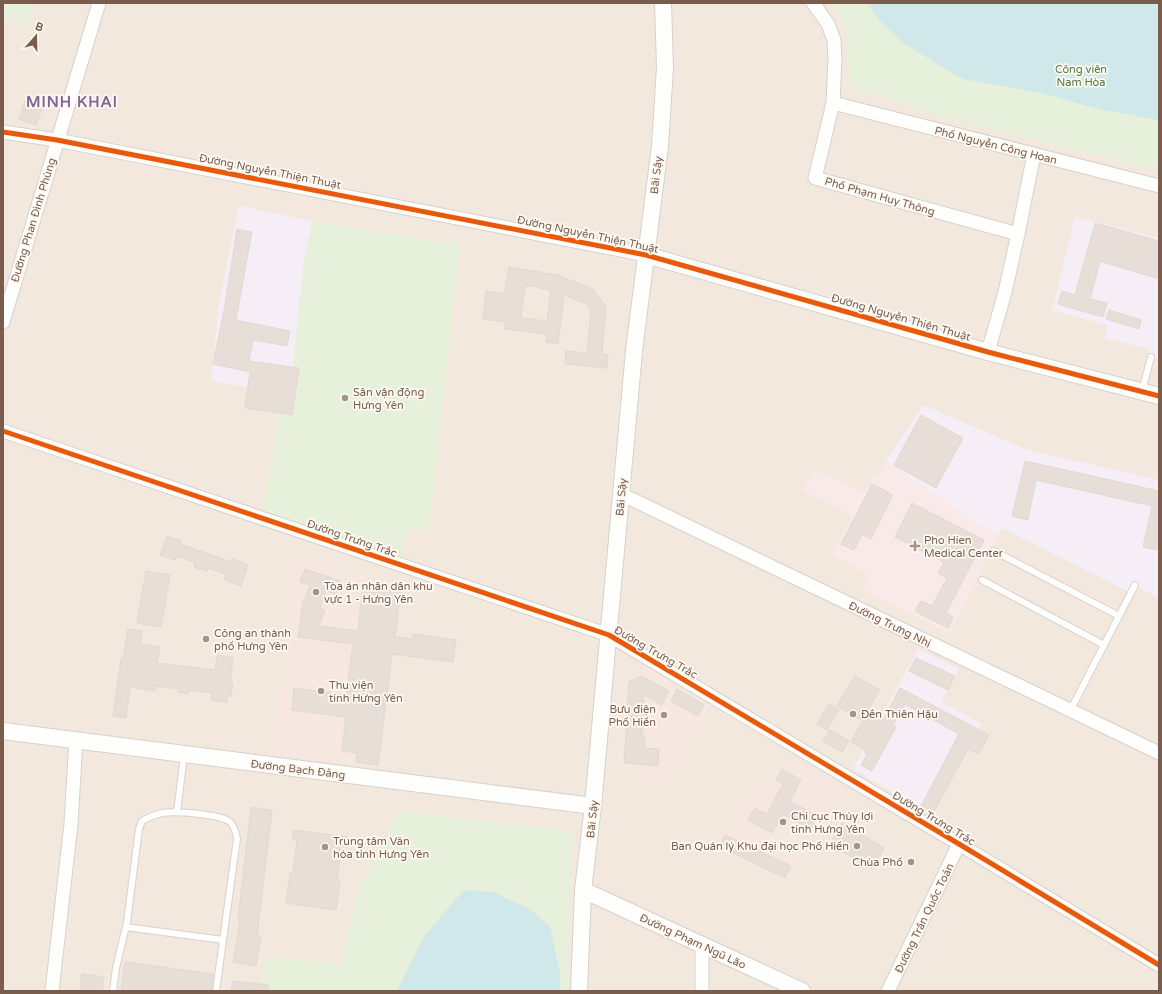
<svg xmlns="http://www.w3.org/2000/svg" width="1162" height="994" font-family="'Varela Round',sans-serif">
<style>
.residential{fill:#f2e8de}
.commercial{fill:#f6e8e1}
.education{fill:#f6eef6}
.medical{fill:#fae9e9}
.green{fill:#e7f0db}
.water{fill:#d0e8ea}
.building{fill:#e6ded7;stroke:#e2d8d2;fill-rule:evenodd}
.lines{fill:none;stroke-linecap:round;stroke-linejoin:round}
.service-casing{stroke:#d7d1cb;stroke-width:8}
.minor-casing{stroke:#d7d1cb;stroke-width:15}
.tertiary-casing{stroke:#d7d1cb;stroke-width:18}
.service{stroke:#fefefd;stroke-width:6}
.minor{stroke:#fefefd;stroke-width:13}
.tertiary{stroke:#fefefd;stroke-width:16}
.cycleway-casing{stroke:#fffaf3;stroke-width:8}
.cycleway{stroke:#e8590c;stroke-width:5}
.poi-dot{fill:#a69286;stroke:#fffaf3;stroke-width:1.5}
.labels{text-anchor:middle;stroke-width:3.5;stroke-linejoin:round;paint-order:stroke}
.park-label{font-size:11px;fill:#537a41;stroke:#fffaf3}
.street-label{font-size:11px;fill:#7a5c4d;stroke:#fffaf3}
.poi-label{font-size:11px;fill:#7a5c4d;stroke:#fffaf3;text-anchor:start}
.district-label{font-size:15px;font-weight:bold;letter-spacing:1px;fill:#846695;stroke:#fffaf3}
</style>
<rect width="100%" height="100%" fill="#f9f5f0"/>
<!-- residential -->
<path class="residential" d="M3 3H1159V991H3Z"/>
<!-- commercial -->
<path class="commercial" d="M296 555 377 580 355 765 270 754Z
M642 665 711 705 667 782 619 769 623 726 625 674Z
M789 756 846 791 792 880 719 846 752 785 766 792Z"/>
<!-- education -->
<path class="education" d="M239 206 312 221 303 269 293 367 251 361 248 387 211 381 219 303Z
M1075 217 1159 238V359L1149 357V349L1105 338 1107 325 1052 310Z
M923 405 1028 450 1159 480V598L1132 584 1127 591 1002 528 997 537 886 461Z
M918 649 959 669 941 702 982 724 932 815 853 769Z"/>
<!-- medical -->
<path class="medical" d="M886 461 997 537 950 634 863 590 870 576 832 554 852 515 803 490 813 470 865 492 875 473 878 474Z"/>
<!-- green -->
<path class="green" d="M3 3H33L26 25 3 18Z
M831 3H1159V170L921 111 850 85 847 32 843 23Z
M312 221 460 245 429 531 410 527 401 559 264 511 279 413 245 408 251 361 293 367 303 269Z
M397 811 573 831 567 991H261L265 957 342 964 357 896Z"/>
<!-- water -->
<path class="water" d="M867 3H1159V121L1128 114 1102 110 1041 93 963 79 945 69 902 42 879 20Z
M464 890 493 892 530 909 550 927 560 973V991H397L424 936Z"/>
<!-- building -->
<path class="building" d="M26 98 44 103 36 125 19 119Z
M1095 223 1159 241V279L1100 261 1090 299 1107 303 1103 317 1058 304 1062 291 1075 295Z
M237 229 252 232 236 320 290 331 287 346 253 340 249 361 299 368 292 415 245 408 250 372 213 364 224 311Z
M509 267 557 275 593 289 606 307 602 354 608 355 607 368 565 364 566 351 587 353 591 312 586 304 564 295 558 344 546 342 547 334 505 329V322L483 319 486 291 504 294ZM525 285 551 290 547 321 521 318Z
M1109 310 1141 320 1139 329 1106 319Z
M921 415 963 438 936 488 894 465Z
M1025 461 1159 491V550L1143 547 1152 506 1036 480 1028 520 1012 516Z
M872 484 893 495 871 539 862 534 854 550 841 544Z
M912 503 984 540 946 613 953 617 948 628 915 611 921 601 932 606 947 578 938 573 944 562 895 537Z
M167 536 181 541 180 544 231 562 232 559 248 565 241 586 225 580 226 574 208 568 207 571 194 567 195 563 177 556 175 560 160 555Z
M305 569 341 581 336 594 326 591 320 608 325 610 319 626 358 631 362 591 378 593 380 584 401 587 395 637 413 639V634L456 640 453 662 392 654 378 765 356 762 357 753 342 751 346 717 292 710 294 688 346 695 353 644 298 637 303 601 304 602 310 585 300 582Z
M146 571 170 575 161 627 137 623Z
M128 629 142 631 140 644 160 647 157 663 215 670 217 655 233 658 230 683H233L231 696H228L227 702 211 700 212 693 189 690 188 694 178 692 179 689 155 686V691L130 687 126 718 113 716 121 659H123Z
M916 658 955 676 948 690 909 671Z
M641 676 669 691 662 705 644 695 642 736H645L644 748 659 749 658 766 624 763 629 682Z
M855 676 880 690 867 711 883 720 900 688 989 735 978 754 968 749 933 813 921 806 959 734 905 704 893 726 896 727 872 771 861 765 867 754 864 752 865 750 851 742 863 721 837 706Z
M677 689 704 705 698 716 671 701Z
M829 704 839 710 827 730 817 724Z
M830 730 849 741 842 752 823 741Z
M782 769 801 780 790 801 818 817 811 829 783 814 772 833 748 820 755 808 767 814 783 784 776 780Z
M251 807 272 810 257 935 261 936 256 966 233 962 240 920H238Z
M842 823 884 848 872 869 830 844Z
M294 830 348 837 347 847 341 846 337 879 340 880 336 910 286 903 290 873H293L297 840 292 839Z
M725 835 791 866 785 878 719 846Z
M125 962 213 974 211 991H121Z
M82 974 104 977 102 991H80Z
M233 981 268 985V991H231Z"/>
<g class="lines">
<!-- service casing -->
<g class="service-casing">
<path id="service" d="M1142 391 1151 357
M994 551 1119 616
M982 580 1104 645
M1070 711 1135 585
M177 812 184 756
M126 927 223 940
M113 991 116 968 127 922 139 829 142 821C148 817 155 815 162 813 174 811 221 814 230 822 234 826 236 833 237 839L216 991"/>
</g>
<!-- minor casing -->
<g class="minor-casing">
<path id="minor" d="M813 3 828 24 834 40 835 59 833 103 815 178 1018 234
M833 103 1159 186
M3 132 57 140 646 255
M3 322 99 3
M988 352 1005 292 1018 234 1034 154
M3 431 609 635 959 844 1159 965
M621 494 1159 753
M52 991 71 824 76 740
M702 991V945
M888 991 959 844"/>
</g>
<!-- tertiary casing -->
<g class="tertiary-casing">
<path id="tertiary" d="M646 255 988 352 1159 396
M3 731 593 806
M583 890 802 991
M579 991 583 890 593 806 634 351 660 146 665 67 663 3"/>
</g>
<!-- service -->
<use href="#service" class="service"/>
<!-- minor -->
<use href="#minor" class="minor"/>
<!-- tertiary -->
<use href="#tertiary" class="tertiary"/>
<!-- cycleway casing -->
<g class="cycleway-casing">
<path id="cycleway" d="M3 132 57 140 646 255 988 352 1159 396
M3 431 609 635 959 844 1159 965"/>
</g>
<!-- cycleway -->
<use href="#cycleway" class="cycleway"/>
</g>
<!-- markers -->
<g class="poi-dot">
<circle cx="345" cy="398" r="4"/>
<path d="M913 540h4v4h4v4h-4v4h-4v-4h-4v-4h4z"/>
<circle cx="316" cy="592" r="4"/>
<circle cx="206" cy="639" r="4"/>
<circle cx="321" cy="691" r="4"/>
<circle cx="853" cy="714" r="4"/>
<circle cx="664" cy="715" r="4"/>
<circle cx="783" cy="822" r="4"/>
<circle cx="857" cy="846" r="4"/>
<circle cx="325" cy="847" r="4"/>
<circle cx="911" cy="862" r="4"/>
</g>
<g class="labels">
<!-- park labels -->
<g class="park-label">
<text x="1081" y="73">Công viên<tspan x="1081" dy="13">Nam Hòa</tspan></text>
</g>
<!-- street labels -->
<g class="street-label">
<text transform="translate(996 145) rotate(14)" y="4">Phố Nguyễn Công Hoan</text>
<text transform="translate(270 171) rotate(11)" y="4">Đường Nguyễn Thiện Thuật</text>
<text transform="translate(656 175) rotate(-83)" y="4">Bãi Sậy</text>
<text transform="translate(880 196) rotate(16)" y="4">Phố Phạm Huy Thông</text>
<text transform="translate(33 220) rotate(-73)" y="4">Đường Phan Đình Phùng</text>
<text transform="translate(588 234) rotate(12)" y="4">Đường Nguyễn Thiện Thuật</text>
<text transform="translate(901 317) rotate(16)" y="4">Đường Nguyễn Thiện Thuật</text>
<text transform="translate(621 497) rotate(-85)" y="4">Bãi Sậy</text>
<text transform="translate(352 538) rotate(19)" y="4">Đường Trưng Trắc</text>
<text transform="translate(890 624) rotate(26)" y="4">Đường Trưng Nhị</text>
<text transform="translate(656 652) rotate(30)" y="4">Đường Trưng Trắc</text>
<text transform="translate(298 769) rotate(7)" y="4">Đường Bạch Đằng</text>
<text transform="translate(934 818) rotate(31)" y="4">Đường Trưng Trắc</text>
<text transform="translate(592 819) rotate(-84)" y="4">Bãi Sậy</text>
<text transform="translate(924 918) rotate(-64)" y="4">Đường Trần Quốc Toản</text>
<text transform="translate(693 941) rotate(25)" y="4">Đường Phạm Ngũ Lão</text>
</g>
<!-- poi labels -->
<g class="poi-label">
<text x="353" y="396">Sân vận động<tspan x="353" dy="13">Hưng Yên</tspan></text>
<text x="924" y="544">Pho Hien<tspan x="924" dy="13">Medical Center</tspan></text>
<text x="324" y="590">Tòa án nhân dân khu<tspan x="324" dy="13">vực 1 - Hưng Yên</tspan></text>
<text x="214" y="637">Công an thành<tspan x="214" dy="13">phố Hưng Yên</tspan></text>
<text x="329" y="689">Thu viện<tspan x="329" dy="13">tỉnh Hưng Yên</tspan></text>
<text x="656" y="713" text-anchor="end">Bưu điện<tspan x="656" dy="13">Phố Hiến</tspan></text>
<text x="861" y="718">Đền Thiên Hậu</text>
<text x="791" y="820">Chi cục Thủy lợi<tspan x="791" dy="13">tỉnh Hưng Yên</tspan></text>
<text x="333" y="845">Trung tâm Văn<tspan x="333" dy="13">hóa tỉnh Hưng Yên</tspan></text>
<text x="849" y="850" text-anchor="end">Ban Quản lý Khu đại học Phố Hiến</text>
<text x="903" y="866" text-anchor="end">Chùa Phố</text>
</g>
<!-- district labels -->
<g class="district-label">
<text x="72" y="107">MINH KHAI</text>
</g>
</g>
<!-- border -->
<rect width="1162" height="994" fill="none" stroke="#7a5c4d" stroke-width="8"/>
<!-- north arrow -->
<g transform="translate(36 36) rotate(20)" stroke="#fffaf3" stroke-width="3" paint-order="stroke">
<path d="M0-3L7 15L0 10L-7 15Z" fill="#7a5c4d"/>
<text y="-6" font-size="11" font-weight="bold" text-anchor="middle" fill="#7a5c4d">B</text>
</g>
</svg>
